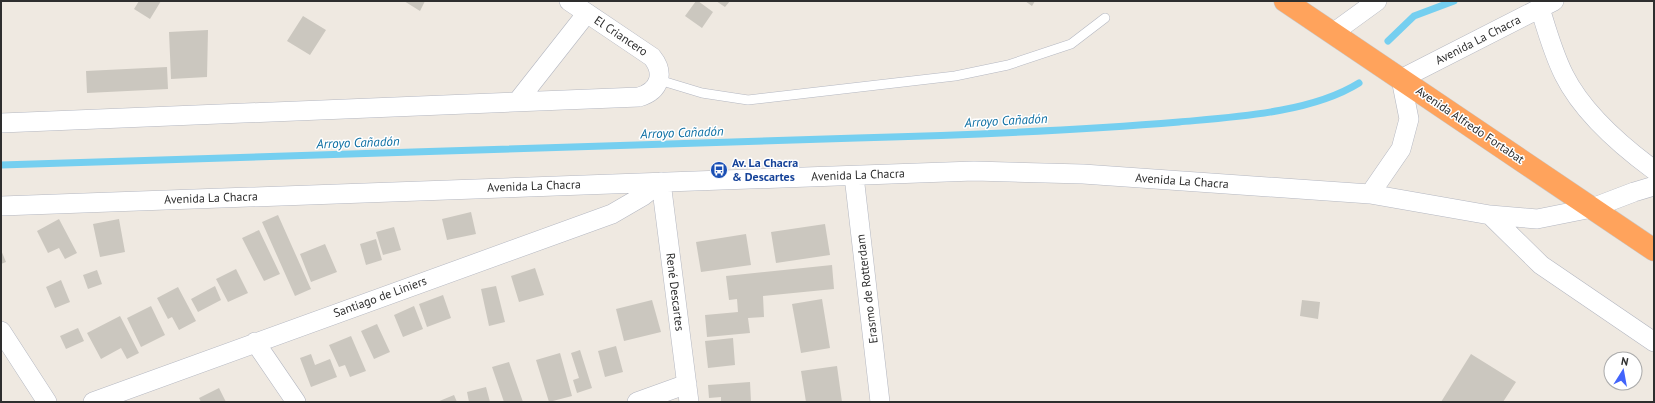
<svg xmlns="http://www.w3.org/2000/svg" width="1655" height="403" font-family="'PT Sans',sans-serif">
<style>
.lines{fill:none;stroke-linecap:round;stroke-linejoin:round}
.stream{stroke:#75cff0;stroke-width:7}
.building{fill:#cbc7bf}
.lane-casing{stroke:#b4b7c1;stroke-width:10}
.street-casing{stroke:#b4b7c1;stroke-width:20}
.highway-casing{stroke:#c9c9c9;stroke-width:23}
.lane{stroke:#fff;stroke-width:9}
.street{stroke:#fff;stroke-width:19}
.highway{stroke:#ffa35c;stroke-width:22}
.labels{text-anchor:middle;stroke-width:3;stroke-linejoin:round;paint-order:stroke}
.street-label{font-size:12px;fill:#2e2e2e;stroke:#fff}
.transit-label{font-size:12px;font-weight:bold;fill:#164399;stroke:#fff;text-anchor:start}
.water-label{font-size:13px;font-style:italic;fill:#0d6fa3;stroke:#fff}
</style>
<rect width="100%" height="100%" fill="#efe9e1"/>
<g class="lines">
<!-- stream -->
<path class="stream" d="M1388 41 1414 16 1454 1
M1 165C286 156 572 147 857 138 965 135 1072 131 1179 122 1234 117 1311 113 1359 83"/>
</g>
<!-- building -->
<path class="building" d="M139 1H161L150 19 134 9Z
M404 1H425L420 11Z
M696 1H698L713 12 702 28 685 16Z
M716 1H730L725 7Z
M1025 1H1035L1032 6Z
M303 16 326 30 310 55 287 41Z
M208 30 207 77 171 79 169 32Z
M167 67 168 89 87 93 86 71Z
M471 212 476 234 447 240 442 219Z
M278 215 311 289 295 296 262 222Z
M59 219 77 253 65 259 59 248 48 253 37 231Z
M119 219 125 252 100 257 93 224Z
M825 224 830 255 776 263 771 232Z
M394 227 401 250 383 255 376 232Z
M259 230 280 274 264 281 242 238Z
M746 234 751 265 701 272 696 242Z
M376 239 382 260 366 265 360 244Z
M325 244 337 272 311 282 300 254Z
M1 250 6 262 1 264Z
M832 265 834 289 763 296 764 317 748 318 750 333 707 337 705 315 738 312 737 299 729 300 726 276Z
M535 268 544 295 519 302 511 276Z
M236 269 248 293 228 302 216 279Z
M97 270 102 284 88 289 83 275Z
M61 280 70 302 55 308 46 287Z
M215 286 221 300 198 312 191 299Z
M496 286 505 322 489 326 481 289Z
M178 287 196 321 179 330 172 317 168 319 157 298Z
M443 295 451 318 427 327 419 304Z
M822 299 830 348 801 353 792 304Z
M652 300 661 332 624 341 616 309Z
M1302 300 1320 302 1318 319 1300 316Z
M151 306 165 335 141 347 127 318Z
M414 306 423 329 403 337 394 315Z
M120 316 139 353 127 359 121 348 101 359 87 333Z
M377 324 390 352 374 359 361 331Z
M78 328 84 341 66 349 60 336Z
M351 336 366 371 350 377 345 365 339 367 329 345Z
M733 338 735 365 708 368 705 341Z
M616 346 623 372 605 377 598 351Z
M580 350 592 388 577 393 573 380 579 378 571 353Z
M560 353 572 396 549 402 536 360Z
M311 354 315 365 330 359 337 377 311 387 300 358Z
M1471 354 1516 382 1503 402H1441Z
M509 362 523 402H504L492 367Z
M837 366 842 402H806L801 371Z
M750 382 751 402H721V397L709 398 708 385Z
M486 387 490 402H469L467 392Z
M219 388 226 402H201L199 398Z
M454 395 457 402H437Z"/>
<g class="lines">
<!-- lane casing -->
<g class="lane-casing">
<path id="lane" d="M659 80 702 93 748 100 955 76 1008 65 1071 44 1105 18"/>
</g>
<!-- street casing -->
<g class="street-casing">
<path id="street" d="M1540 8C1547 31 1553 53 1564 75 1583 113 1620 145 1654 170
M1333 33 1377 1
M517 102 587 13
M1 123 639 97C660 91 665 73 652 57L569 1
M854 176 880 402
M661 182 689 402
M1370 194 1401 149 1409 119 1401 79 1554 1
M1 206 974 171 1083 174 1370 194 1490 215 1537 219 1592 208 1634 192 1654 186
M1490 215 1541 265 1654 342
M1 331 47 402
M255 342 296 402
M93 402 612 214 643 196 661 182
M637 402 687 384"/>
</g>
<!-- highway casing -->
<g class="highway-casing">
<path id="highway" d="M1285 1 1654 250"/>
</g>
<!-- lane -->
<use href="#lane" class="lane"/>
<!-- street -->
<use href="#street" class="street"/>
<!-- highway -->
<use href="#highway" class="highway"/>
</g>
<!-- icons -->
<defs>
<g id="bus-disc" transform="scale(0.9)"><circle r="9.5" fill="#1a4fb4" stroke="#fff"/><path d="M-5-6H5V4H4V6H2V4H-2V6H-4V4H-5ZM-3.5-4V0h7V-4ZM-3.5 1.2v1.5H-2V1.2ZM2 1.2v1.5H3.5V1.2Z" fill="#fff"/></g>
</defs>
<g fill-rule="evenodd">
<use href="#bus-disc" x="719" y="170"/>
</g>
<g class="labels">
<!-- street labels -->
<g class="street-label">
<text transform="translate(621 36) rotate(34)" y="4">El Criancero</text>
<text transform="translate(1478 40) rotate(-27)" y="4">Avenida La Chacra</text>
<text transform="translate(1470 125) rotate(34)" y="4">Avenida Alfredo Fortabat</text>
<text transform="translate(858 175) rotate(-2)" y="4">Avenida La Chacra</text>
<text transform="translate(1182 181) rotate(4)" y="4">Avenida La Chacra</text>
<text transform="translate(534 186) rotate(-2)" y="4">Avenida La Chacra</text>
<text transform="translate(211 198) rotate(-2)" y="4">Avenida La Chacra</text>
<text transform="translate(867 289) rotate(-97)" y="4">Erasmo de Rotterdam</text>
<text transform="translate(675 292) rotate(83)" y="4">René Descartes</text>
<text transform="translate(380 297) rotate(-20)" y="4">Santiago de Liniers</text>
</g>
<!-- transit labels -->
<g class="transit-label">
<text x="732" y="167">Av. La Chacra<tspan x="732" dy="14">&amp; Descartes</tspan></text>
</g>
<!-- water labels -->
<g class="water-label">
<text transform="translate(1006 120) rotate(-3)" y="5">Arroyo Cañadón</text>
<text transform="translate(682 132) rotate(-2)" y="5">Arroyo Cañadón</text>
<text transform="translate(358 142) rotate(-2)" y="5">Arroyo Cañadón</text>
</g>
</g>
<!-- border -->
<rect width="1655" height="403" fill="none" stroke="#2e2e2e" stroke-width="4"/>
<!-- north arrow -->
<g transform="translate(1623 371) rotate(11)"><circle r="19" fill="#ffffff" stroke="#ababab"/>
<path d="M0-3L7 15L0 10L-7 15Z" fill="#4264fb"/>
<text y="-6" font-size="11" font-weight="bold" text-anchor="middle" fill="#2e2e2e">N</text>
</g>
</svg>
